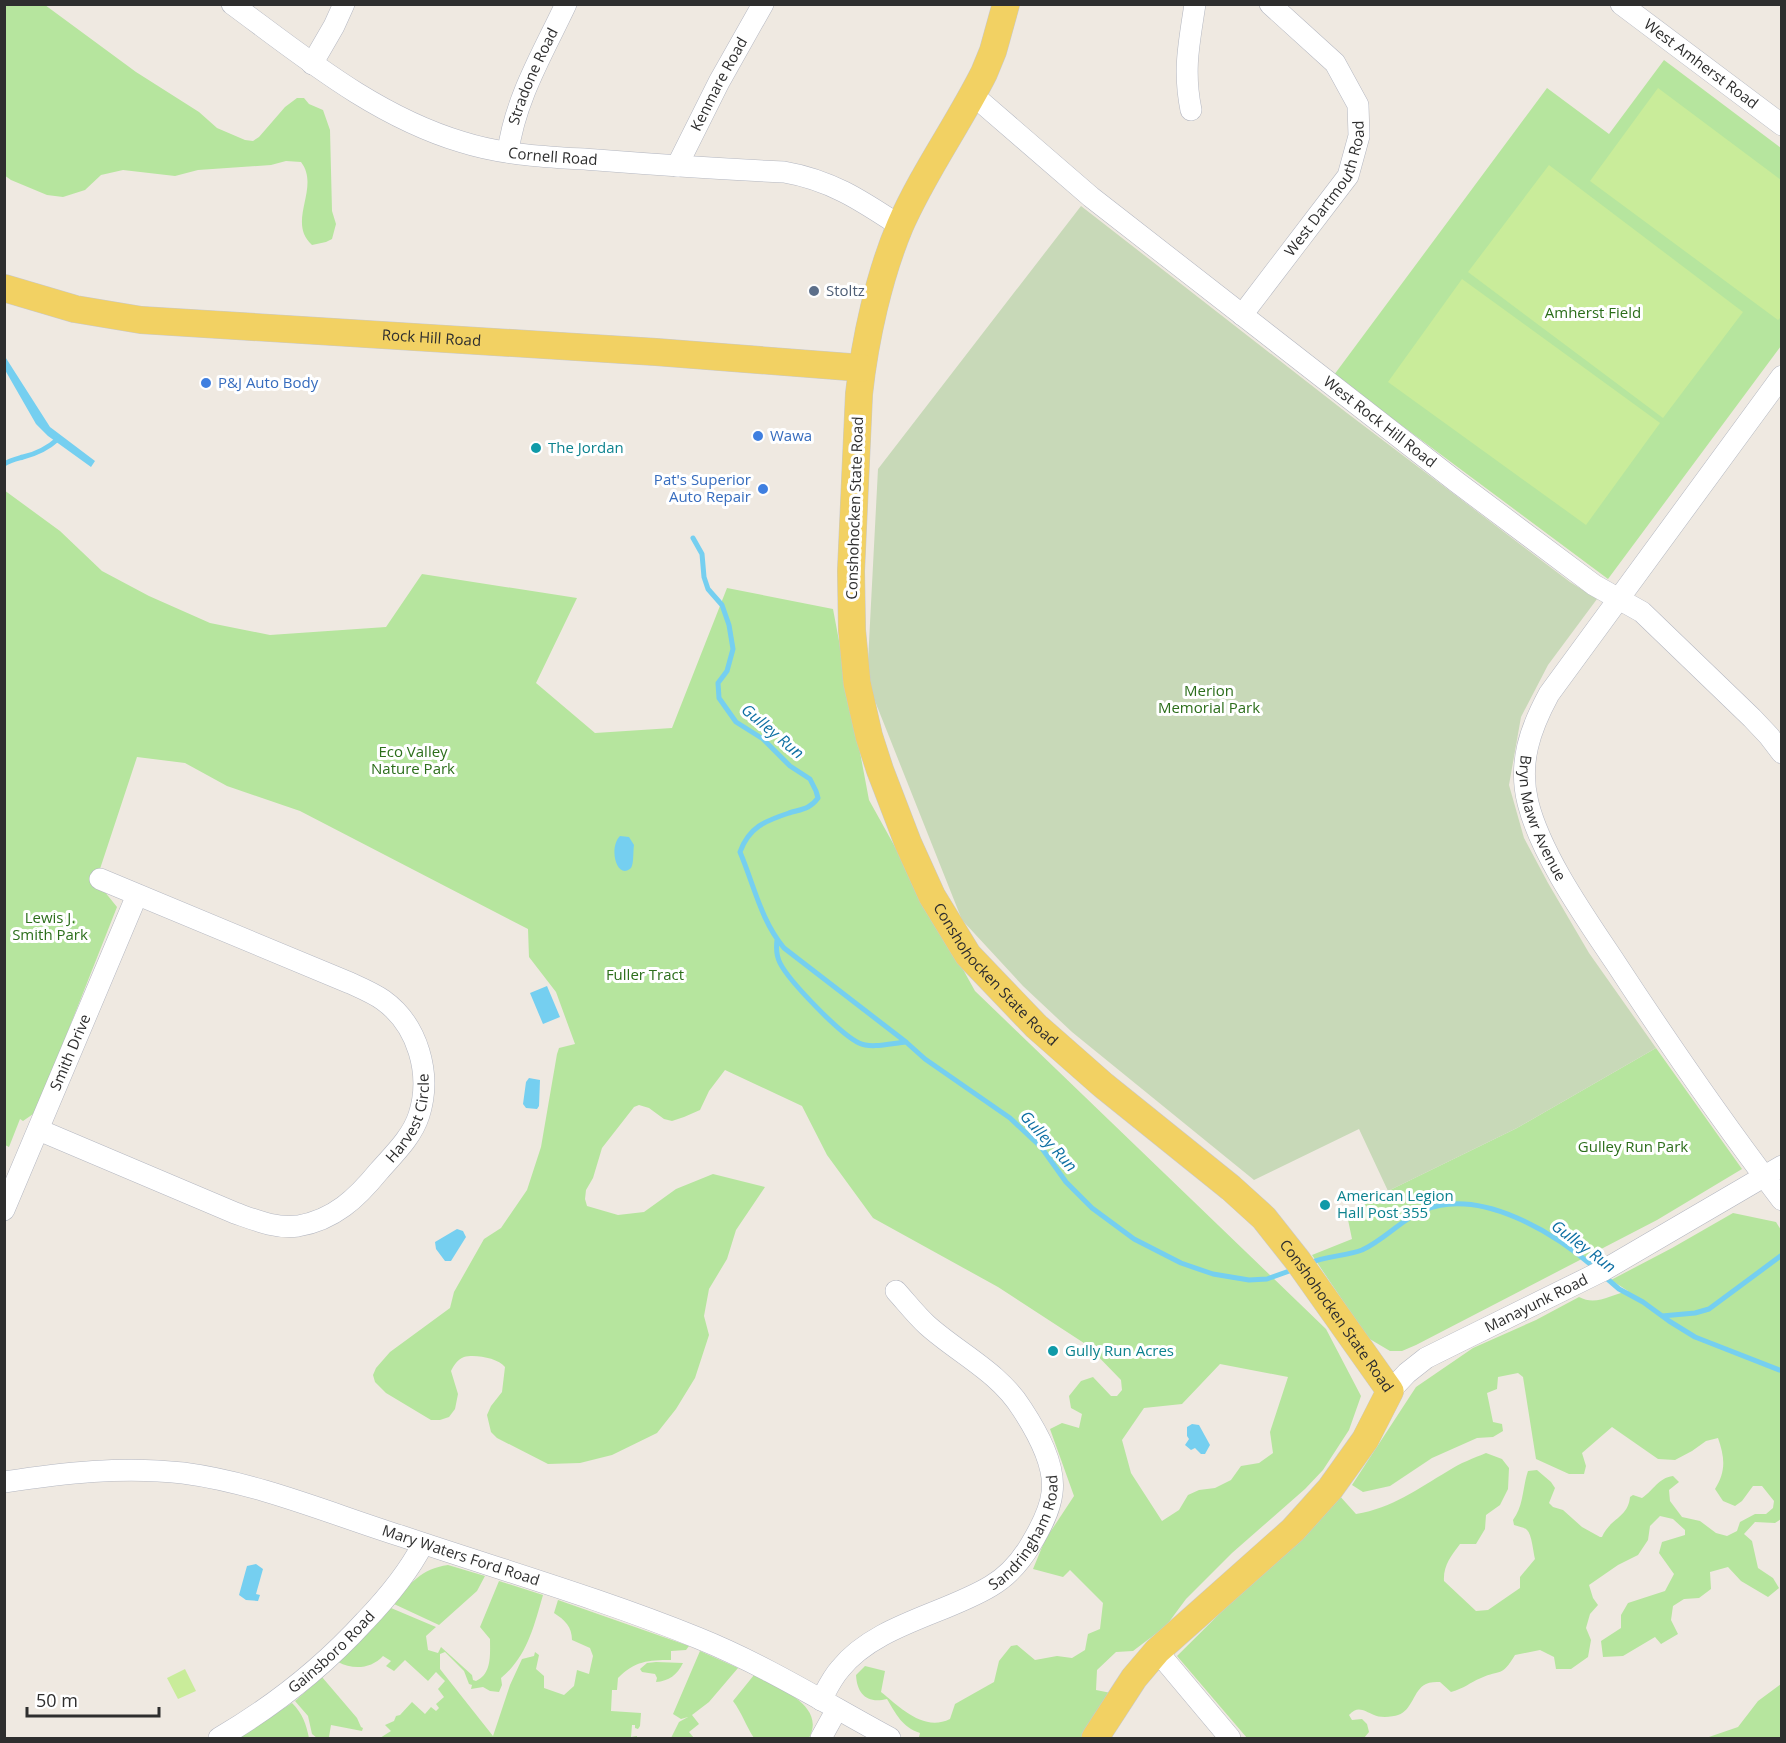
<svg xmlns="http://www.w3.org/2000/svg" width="1786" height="1743" font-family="'Open Sans',sans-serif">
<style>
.green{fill:#b6e59e;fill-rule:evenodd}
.cemetery{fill:#c8d9b8}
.pitch{fill:#c9ec9a}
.water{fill:#75cff0}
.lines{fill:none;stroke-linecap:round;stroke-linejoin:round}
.stream{stroke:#75cff0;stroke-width:5}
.minor-casing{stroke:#b4b7c1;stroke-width:22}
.major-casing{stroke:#c9c9c9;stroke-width:28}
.minor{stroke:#fff;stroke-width:21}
.major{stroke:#f2d163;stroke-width:27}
.service-dot{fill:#5c6f8a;stroke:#fff;stroke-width:2}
.shop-dot{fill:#3f7fe0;stroke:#fff;stroke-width:2}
.culture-dot{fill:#0f9aa8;stroke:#fff;stroke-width:2}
.labels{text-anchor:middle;stroke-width:6;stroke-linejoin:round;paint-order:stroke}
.street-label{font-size:15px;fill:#2e2e2e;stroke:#fff}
.service-label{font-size:15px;fill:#4e5e75;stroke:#fff;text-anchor:start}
.park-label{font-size:15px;fill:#2c6e1b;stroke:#fff}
.shop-label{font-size:15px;fill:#366cbe;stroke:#fff;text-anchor:start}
.culture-label{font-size:15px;fill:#0d838f;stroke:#fff;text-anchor:start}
.water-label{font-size:16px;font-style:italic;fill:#0d6fa3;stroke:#fff}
</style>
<rect width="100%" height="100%" fill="#efe9e1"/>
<!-- green -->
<path class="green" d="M4 5H45L136 72 199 112 217 128 245 140 253 141 259 137 285 107 297 98H304L309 104 323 110 330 130 332 211 336 224 332 239 326 242 312 245C286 222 321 188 301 162L286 161 271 165 198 170 175 176 123 170 101 175 85 190 63 197 47 195 11 180 4 175Z
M1664 60 1781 148V346L1608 579 1334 375 1547 88 1609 134Z
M4 490 60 531 102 571 149 596 210 623 270 635 386 627 422 574 577 598 536 683 595 733 672 728 727 588 833 609 869 800 975 991 1326 1329 1361 1396 1349 1430 1323 1470 1305 1489 1232 1553 1186 1599 1166 1626 1133 1651 1116 1652 1097 1670 1096 1690 1111 1693 1083 1738H921L919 1737 920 1733C902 1727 896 1714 887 1699 867 1704 857 1694 856 1675L865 1666 885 1671 881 1692C900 1707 923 1732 950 1719L955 1704 994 1682 999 1661 1011 1646 1017 1645 1035 1660 1057 1656 1072 1658 1085 1650 1088 1634 1100 1629 1103 1603 1070 1570 1063 1577 1033 1569 1045 1540 1074 1496 1050 1429 1062 1423 1079 1428 1082 1414 1071 1408 1069 1396 1081 1381 1093 1377 1111 1396H1117L1122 1390 1121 1380 1087 1345 998 1287 873 1218 827 1155 802 1106 725 1070 709 1091 700 1110 684 1117 672 1121 664 1119 649 1108 639 1105 634 1107 602 1148 593 1178 586 1190 585 1199 587 1206 618 1215 644 1212 676 1189 713 1174 765 1187 736 1230 727 1259 709 1289 704 1316 709 1335 695 1378 676 1409 657 1433 612 1455 580 1463 548 1464 497 1438 491 1432 487 1415 491 1406 502 1392 505 1367C498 1358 475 1354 464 1357 458 1359 454 1365 451 1371L458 1394 455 1409 449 1417 440 1420H431L386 1393 375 1382 373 1375 376 1368 390 1352 450 1308 454 1292 484 1239 501 1228 527 1190 541 1147 557 1054 559 1048 575 1044 556 992 529 957 528 929 300 811 227 786 185 763 137 757 96 881 117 907 36 1112 23 1121 20 1119 9 1147 5 1145ZM1220 1364 1288 1377 1270 1432 1273 1453 1259 1463 1241 1466 1231 1480 1215 1488 1199 1490 1188 1495 1179 1510 1162 1521 1131 1473 1122 1440 1144 1408 1182 1404Z
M1656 1048 1742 1169 1657 1220 1416 1345 1402 1351H1390L1368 1338 1312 1255 1352 1239 1347 1215 1388 1191 1517 1128Z
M1733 1213 1776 1222 1781 1230V1519L1775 1523 1755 1522 1744 1534 1752 1541 1758 1568 1773 1578 1779 1588 1768 1597 1741 1581 1728 1567 1710 1572 1711 1589 1699 1598 1684 1599 1673 1606 1671 1620 1678 1634 1661 1644 1655 1637 1623 1656 1603 1657 1601 1641 1621 1628V1615L1628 1603 1665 1591 1674 1574 1659 1553 1662 1542 1685 1535V1530L1673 1519 1660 1516 1650 1526 1648 1540 1638 1555 1618 1565 1589 1585 1593 1598 1598 1605 1590 1614 1586 1628 1591 1640 1588 1657 1571 1669H1556L1554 1657 1540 1650 1515 1655C1501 1678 1501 1669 1481 1678 1469 1683 1465 1688 1451 1692L1440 1682C1436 1682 1430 1682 1426 1684 1413 1690 1413 1710 1398 1715 1393 1717 1379 1718 1374 1715 1364 1711 1358 1705 1349 1715L1352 1720 1362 1719 1367 1724 1369 1732 1364 1738H1247L1177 1656 1296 1538 1338 1494 1356 1514C1393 1508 1417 1489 1448 1471 1460 1463 1474 1458 1486 1453L1502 1459 1509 1468 1508 1489 1500 1505 1486 1515 1485 1529 1476 1544H1460C1451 1556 1443 1566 1444 1581L1476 1611 1488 1610 1520 1588V1577L1535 1559C1533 1551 1532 1535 1527 1530 1524 1527 1519 1527 1514 1525L1513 1520C1524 1505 1522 1489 1528 1471L1537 1470 1551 1482 1555 1488 1549 1503 1553 1507 1563 1510 1582 1527 1600 1537H1602C1610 1518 1628 1518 1630 1497L1633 1495 1642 1498C1654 1490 1658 1478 1673 1476L1679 1482 1669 1490 1670 1501 1682 1517 1700 1521 1716 1533 1727 1536 1737 1531 1740 1522 1755 1514H1766L1773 1508 1774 1501 1762 1486H1753L1742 1501 1735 1506 1723 1501 1715 1489C1726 1471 1725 1458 1718 1438L1706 1441 1692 1451 1675 1460 1658 1459 1612 1427 1582 1453 1586 1466 1584 1474H1569L1536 1459 1523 1377 1518 1373 1498 1377 1497 1389 1487 1393 1493 1422 1502 1424 1503 1431 1493 1437 1477 1438 1432 1458 1390 1486 1363 1492 1352 1485 1416 1387 1473 1348 1536 1320 1579 1297C1596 1306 1610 1295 1628 1291L1611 1280 1672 1248Z
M448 1565 485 1576 477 1591 439 1625 394 1604C410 1583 421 1569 448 1565Z
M499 1581 543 1595C534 1626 527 1657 501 1678L502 1685 499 1692 490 1691 483 1687 471 1689 472 1685 469 1684 464 1671 445 1652 440 1654V1669L493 1736 510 1685 522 1659 534 1656 535 1652 539 1655 536 1669 544 1676V1688L564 1695 574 1686 577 1670 589 1674 593 1656 590 1648 572 1640C572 1627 565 1620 554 1613L558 1600 689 1646 686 1650 671 1651V1660C648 1660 635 1661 618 1678L617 1690H612L611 1711 641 1713 640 1726 638 1729 635 1728V1725H632L631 1737 637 1736V1738H380L391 1731 385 1725 394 1721 396 1716 400 1715 412 1702 425 1714 431 1707 436 1711 439 1708 436 1704 444 1697 438 1689 445 1681 436 1672 428 1681 405 1660 394 1671 386 1666 391 1661 383 1656C371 1669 353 1670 338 1662L391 1608 436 1627 426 1636 428 1650 438 1653 441 1647 472 1675 473 1680 476 1681C492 1674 490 1655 490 1639L480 1627Z
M700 1651 738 1668 709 1702 692 1715 699 1724 689 1732 694 1738H671L679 1722 688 1717 681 1719 673 1714Z
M656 1662 683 1663C677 1675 669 1681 656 1682L657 1678 655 1674 642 1672 640 1669 647 1663Z
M754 1675C776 1687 827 1705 809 1738H754C746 1726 742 1713 733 1701Z
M322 1677 357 1718 361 1727 363 1728 362 1731 331 1725 329 1737 317 1738 312 1734 308 1716 295 1701Z
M1781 1684V1738H1706L1738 1727 1758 1701Z
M292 1703C303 1714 306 1724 309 1738H239Z"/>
<!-- cemetery -->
<path class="cemetery" d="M1081 206 1347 413 1570 582 1597 599 1548 665 1521 717 1509 785 1524 838 1548 883 1589 953 1656 1048 1517 1128 1388 1191 1359 1129 1254 1180 1072 1032 1023 986 962 920 867 681 878 469Z"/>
<!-- pitch -->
<path class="pitch" d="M1658 88 1781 180 1782 316 1778 320 1590 181Z
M1549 165 1743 312 1663 418 1468 272Z
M1462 279 1660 423 1586 525 1388 382Z
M185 1669 196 1691 178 1699 167 1678Z"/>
<!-- water -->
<path class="water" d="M4 355 50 427 95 461 91 467 48 436 36 424 5 370Z
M620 836 629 837 634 845C633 850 634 864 631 868 617 881 608 848 620 836Z
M547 986 560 1017 543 1024 530 993Z
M529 1078 540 1080 539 1106 537 1109 526 1108 523 1104 526 1082Z
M457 1229 463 1231 466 1237 451 1261H445L436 1249 435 1242Z
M1192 1424 1199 1425 1210 1445 1205 1454H1201L1195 1448 1191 1450 1185 1445 1189 1439 1187 1436V1427Z
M256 1564 263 1569 256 1594 260 1595 258 1601 246 1600 239 1595 247 1566Z"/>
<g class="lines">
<!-- stream -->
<path class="stream" d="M4 464C11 460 16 459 23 457 36 454 48 448 58 439
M693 538 702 554 704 577 708 589 722 605 729 625 733 649 727 671 718 683 719 698 736 722 763 739 790 766 810 779 816 791 818 798C810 809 802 809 789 813 765 821 749 827 740 852 754 885 761 921 784 948L906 1042 925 1059 1010 1118 1041 1147 1066 1182 1092 1208 1134 1239 1181 1263 1213 1274 1249 1280 1267 1279 1295 1269
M777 940C776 948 776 955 780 963 789 981 840 1034 859 1043 871 1049 893 1043 906 1042
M1309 1263C1326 1256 1346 1256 1362 1250 1384 1240 1402 1219 1424 1210 1481 1187 1554 1233 1595 1268
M1604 1276 1619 1289 1643 1302 1669 1321 1695 1337 1782 1371
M1662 1316 1695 1313 1709 1309 1782 1255"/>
<!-- minor casing -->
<g class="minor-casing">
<g id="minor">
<path id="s1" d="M232 4C304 57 375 116 462 142 506 156 552 157 597 160 660 165 722 169 784 172 831 180 862 201 900 226"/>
<path id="s2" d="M1621 4 1782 125"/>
<path d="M312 64 334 26 344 4"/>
<path id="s3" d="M973 95 1091 197 1458 483 1594 585 1642 612 1752 718 1769 736 1782 753"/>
<path d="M1191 110C1183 70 1189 44 1195 4"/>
<path id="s4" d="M508 152C515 99 543 53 566 4"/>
<path id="s5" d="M677 166 719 82 763 4"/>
<path id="s6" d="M1242 315 1348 176 1359 136 1358 105 1335 63 1270 4"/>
<path id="s7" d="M1782 376 1549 694C1530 729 1518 763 1528 803 1541 855 1585 917 1615 962 1668 1043 1723 1123 1782 1200"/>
<path id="s8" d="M39 1130 235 1213C255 1220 276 1229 298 1226 334 1220 357 1198 379 1171 394 1154 412 1137 419 1115 432 1074 418 1025 383 1000 373 993 361 988 350 983L100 879"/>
<path id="s9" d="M4 1210 137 895"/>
<path id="s10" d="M1390 1391 1407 1373 1426 1358 1604 1270 1782 1166"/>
<path id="s11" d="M4 1482C64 1473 122 1466 183 1473 259 1483 331 1514 404 1537 502 1570 602 1599 698 1638 765 1665 827 1704 890 1738"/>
<path d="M1157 1651 1230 1738"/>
<path id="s12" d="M821 1700C827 1689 832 1678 840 1669 875 1625 945 1614 991 1586 1008 1576 1021 1561 1031 1544 1040 1529 1050 1511 1052 1493 1056 1465 1037 1432 1022 1409 999 1372 958 1353 927 1325 916 1315 906 1302 896 1291"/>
<path id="s13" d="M219 1738C274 1706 322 1668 365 1621 388 1597 408 1573 423 1544"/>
<path d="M821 1738 837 1709"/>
</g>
</g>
<!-- major casing -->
<g class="major-casing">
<g id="major">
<path id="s14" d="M1006 4 993 51 984 73C958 125 923 173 900 226 879 276 865 339 859 394L851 571 852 630 857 683 869 736 880 770 908 843 932 896 968 955 1036 1026 1103 1085 1231 1188 1264 1218 1298 1261 1390 1391 1365 1440 1330 1489 1293 1530 1157 1651 1134 1678 1095 1738"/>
<path id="s15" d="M4 288 75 309 141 320 656 352 862 368"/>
</g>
</g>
<!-- minor -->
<use href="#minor" class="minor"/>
<!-- major -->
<use href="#major" class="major"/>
</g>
<!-- markers -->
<circle class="service-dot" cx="814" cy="291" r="6"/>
<g class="shop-dot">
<circle cx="206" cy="383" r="6"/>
<circle cx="758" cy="436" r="6"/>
<circle cx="763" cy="489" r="6"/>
</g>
<g class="culture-dot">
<circle cx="536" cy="448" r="6"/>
<circle cx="1325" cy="1205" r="6"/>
<circle cx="1053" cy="1351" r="6"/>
</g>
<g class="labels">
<!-- street labels -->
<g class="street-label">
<text dy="5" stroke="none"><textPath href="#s2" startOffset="100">West Amherst Road</textPath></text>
<text dy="5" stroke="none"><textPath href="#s4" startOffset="80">Stradone Road</textPath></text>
<text dy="5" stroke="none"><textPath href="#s5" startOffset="92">Kenmare Road</textPath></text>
<text dy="5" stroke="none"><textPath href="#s1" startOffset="362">Cornell Road</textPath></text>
<text dy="5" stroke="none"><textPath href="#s6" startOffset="154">West Dartmouth Road</textPath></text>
<text dy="5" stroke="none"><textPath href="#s15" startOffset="432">Rock Hill Road</textPath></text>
<text dy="5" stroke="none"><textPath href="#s3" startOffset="522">West Rock Hill Road</textPath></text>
<text transform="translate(855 508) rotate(-88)" y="5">Conshohocken State Road</text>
<text dy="5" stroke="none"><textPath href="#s7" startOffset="526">Bryn Mawr Avenue</textPath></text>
<text dy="5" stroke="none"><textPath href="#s14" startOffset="1038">Conshohocken State Road</textPath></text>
<text dy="5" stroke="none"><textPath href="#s9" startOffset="171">Smith Drive</textPath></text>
<text dy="5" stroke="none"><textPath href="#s8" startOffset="441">Harvest Circle</textPath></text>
<text dy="5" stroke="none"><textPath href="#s10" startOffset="172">Manayunk Road</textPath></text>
<text dy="5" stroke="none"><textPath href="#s14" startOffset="1524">Conshohocken State Road</textPath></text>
<text dy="5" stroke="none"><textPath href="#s12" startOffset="276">Sandringham Road</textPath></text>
<text dy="5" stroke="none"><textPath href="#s11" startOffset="470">Mary Waters Ford Road</textPath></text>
<text dy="5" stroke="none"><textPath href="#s13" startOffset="142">Gainsboro Road</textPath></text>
</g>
<!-- service labels -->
<g class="service-label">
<text x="826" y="296">Stoltz</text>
</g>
<!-- park labels -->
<g class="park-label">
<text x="1593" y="318">Amherst Field</text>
<text x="1209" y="696">Merion<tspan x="1209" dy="17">Memorial Park</tspan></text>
<text x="413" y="757">Eco Valley<tspan x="413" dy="17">Nature Park</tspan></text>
<text x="50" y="923">Lewis J.<tspan x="50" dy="17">Smith Park</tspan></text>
<text x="645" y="980">Fuller Tract</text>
<text x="1633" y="1152">Gulley Run Park</text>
</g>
<!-- shop labels -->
<g class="shop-label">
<text x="218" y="388">P&amp;J Auto Body</text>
<text x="770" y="441">Wawa</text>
<text x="751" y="485" text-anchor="end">Pat's Superior<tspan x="751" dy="17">Auto Repair</tspan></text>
</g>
<!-- culture labels -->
<g class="culture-label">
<text x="548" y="453">The Jordan</text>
<text x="1337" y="1201">American Legion<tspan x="1337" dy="17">Hall Post 355</tspan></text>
<text x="1065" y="1356">Gully Run Acres</text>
</g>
<!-- water labels -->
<g class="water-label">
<text transform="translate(773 731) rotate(40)" y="6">Gulley Run</text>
<text transform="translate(1049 1141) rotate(48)" y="6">Gulley Run</text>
<text transform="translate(1584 1246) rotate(37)" y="6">Gulley Run</text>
</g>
</g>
<!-- border -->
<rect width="1786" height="1743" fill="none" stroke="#2e2e2e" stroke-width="12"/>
<!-- scale -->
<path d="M27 1707v9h132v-9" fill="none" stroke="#2e2e2e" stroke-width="3"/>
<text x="36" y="1707" font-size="18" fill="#2e2e2e" stroke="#ffffff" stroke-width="4.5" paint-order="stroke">50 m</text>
</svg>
